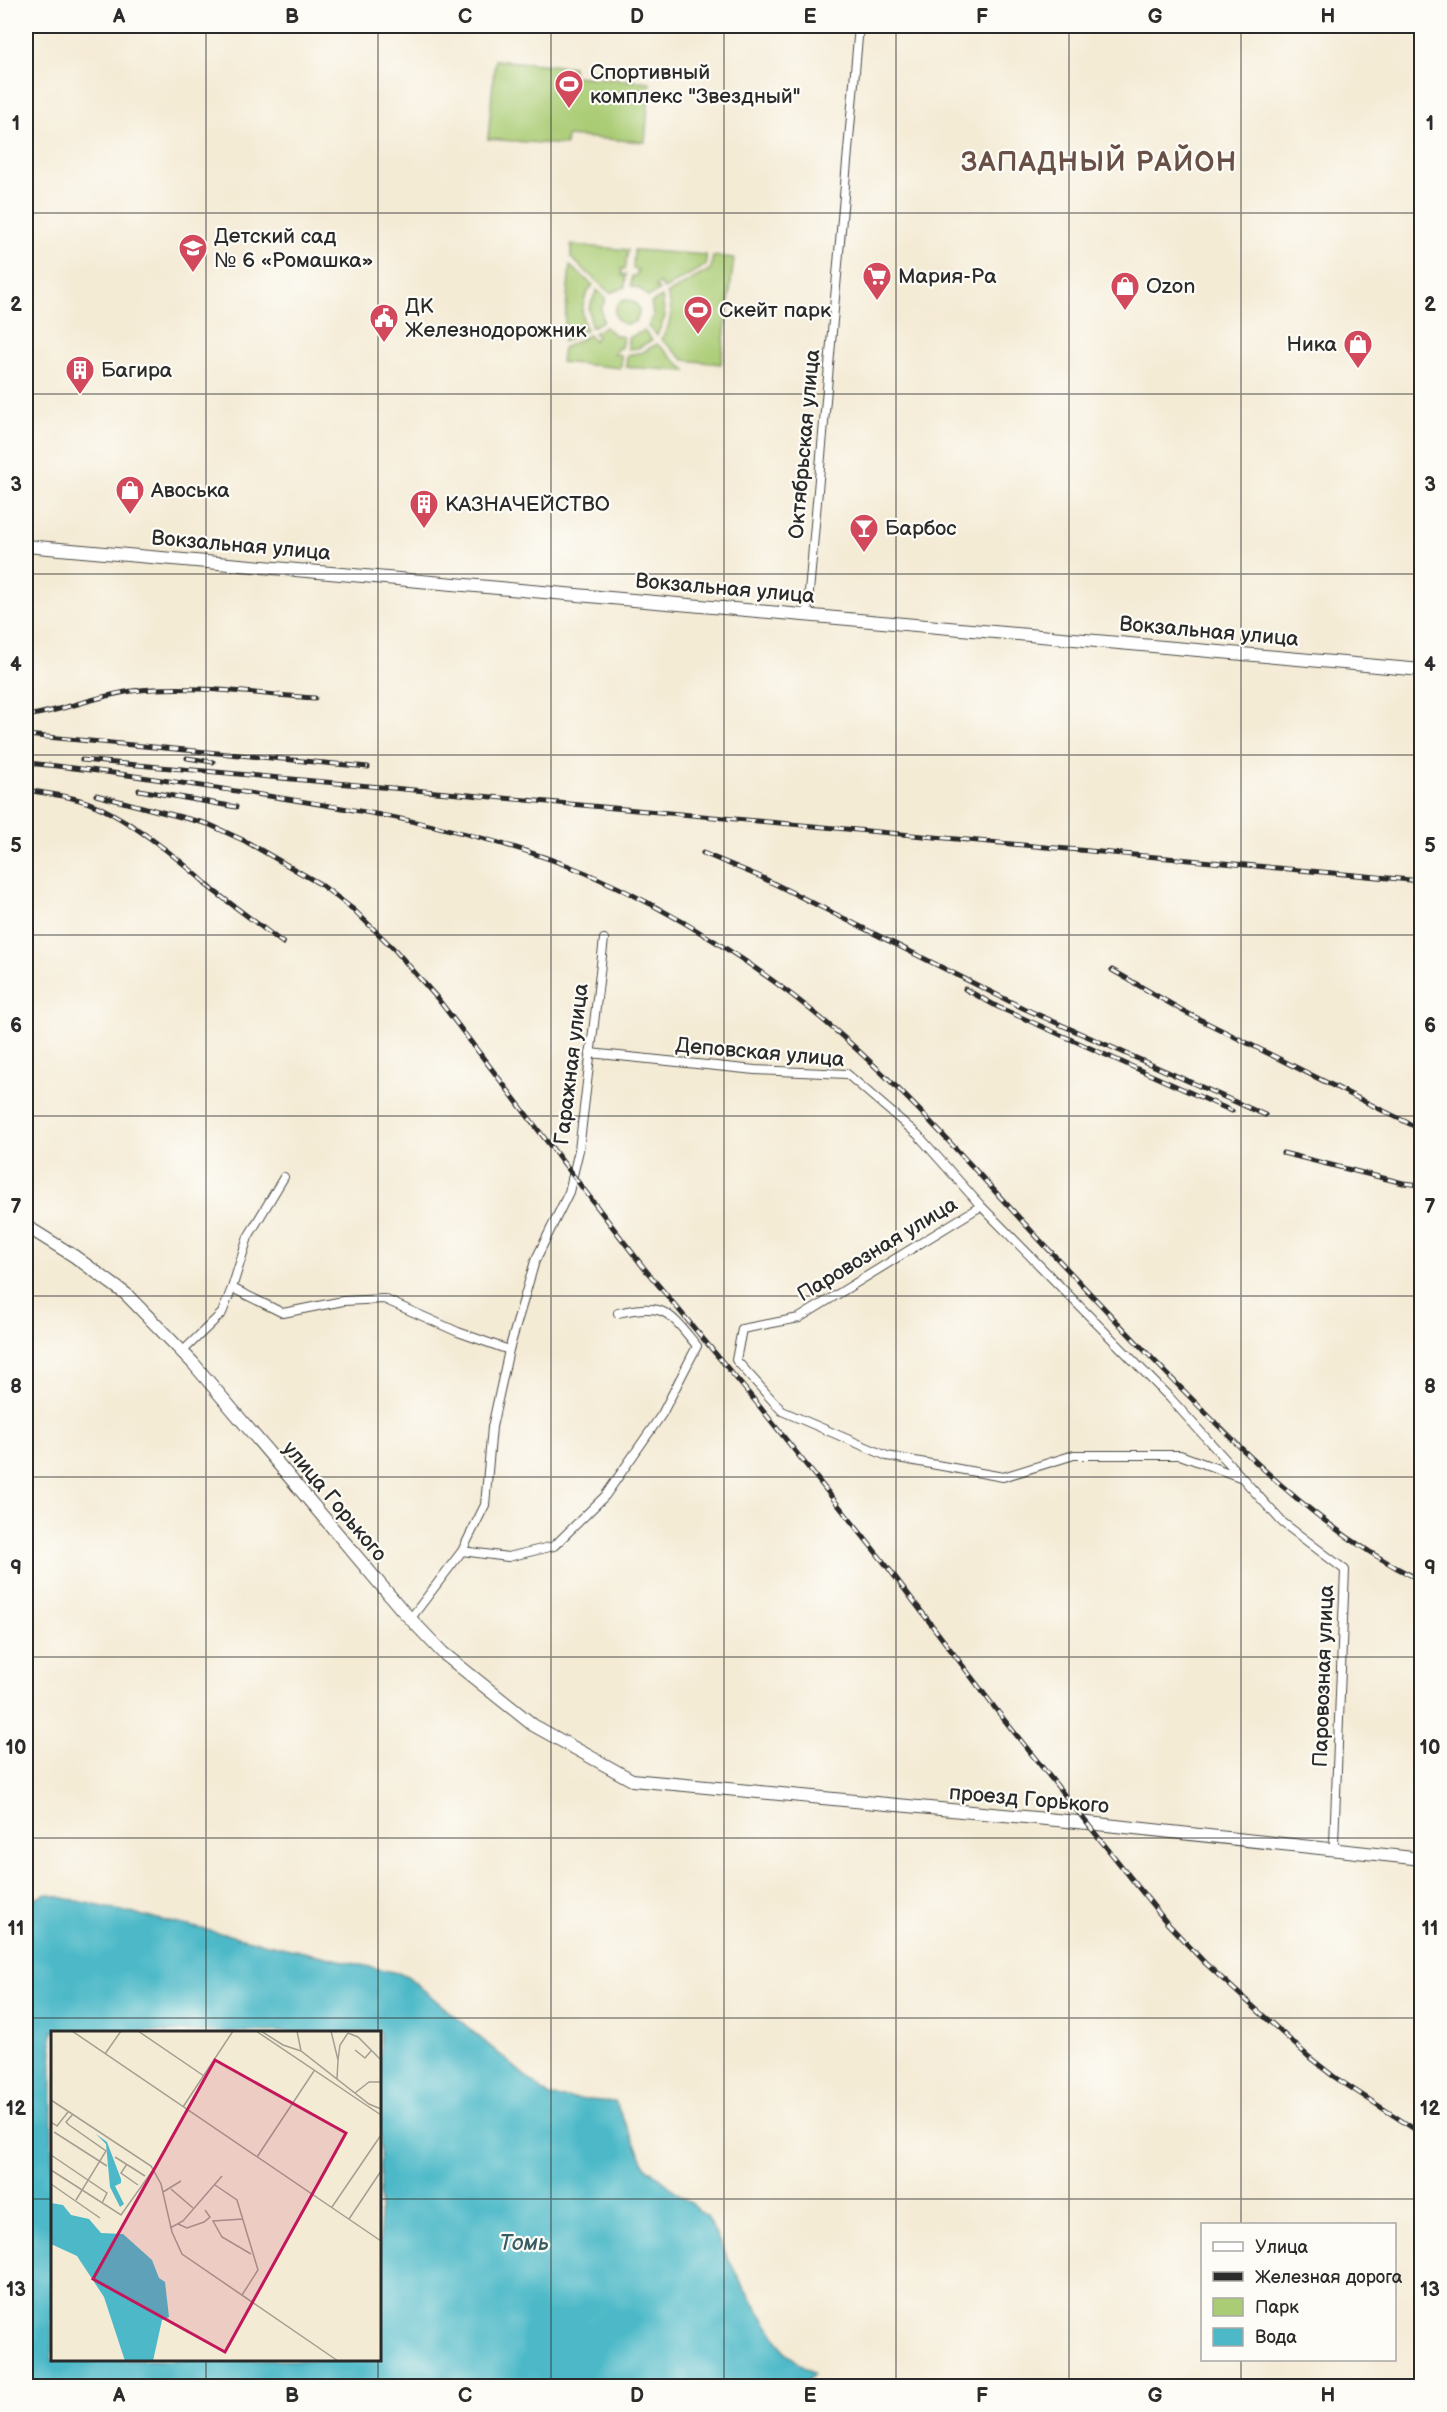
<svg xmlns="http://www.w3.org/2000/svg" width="1447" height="2412" font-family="'Balsamiq Sans',sans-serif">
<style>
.green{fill:#aacc75;stroke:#6a7c50;stroke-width:1.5}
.water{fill:#4db9c8;stroke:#3c727a;stroke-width:1.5;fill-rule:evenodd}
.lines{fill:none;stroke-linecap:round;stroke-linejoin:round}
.minor-casing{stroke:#494844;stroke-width:10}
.secondary-casing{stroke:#494844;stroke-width:14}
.minor{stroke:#fff;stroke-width:8}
.secondary{stroke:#fff;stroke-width:12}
.rail-casing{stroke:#2b2b2b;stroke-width:5}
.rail{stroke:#fdfcf7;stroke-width:3;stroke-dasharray:9;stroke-linecap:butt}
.grid{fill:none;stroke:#2b2b2b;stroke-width:1.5;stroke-opacity:0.55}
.labels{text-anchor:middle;stroke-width:4.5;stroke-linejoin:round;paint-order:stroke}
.poi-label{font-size:21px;fill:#2b2b2b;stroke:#fdfcf7;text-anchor:start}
.street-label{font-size:21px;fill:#2b2b2b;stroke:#fdfcf7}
.water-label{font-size:22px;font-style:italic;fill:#375d62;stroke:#fdfcf7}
.district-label{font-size:27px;font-weight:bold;letter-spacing:1.5px;fill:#685047;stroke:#fdfcf7}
.inset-road{fill:none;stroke:#a49e91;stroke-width:1.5}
.view{fill:#c2185b;fill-opacity:0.15;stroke:#c2185b;stroke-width:3}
.inset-edge{fill:none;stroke:#2b2b2b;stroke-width:3}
.neatline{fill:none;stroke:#2b2b2b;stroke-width:2}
.grid-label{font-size:20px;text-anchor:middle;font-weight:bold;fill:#2b2b2b}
</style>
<rect width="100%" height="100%" fill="#fdfcf7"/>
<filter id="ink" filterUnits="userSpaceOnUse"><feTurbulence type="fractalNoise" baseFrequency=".0167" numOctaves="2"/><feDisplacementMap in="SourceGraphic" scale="12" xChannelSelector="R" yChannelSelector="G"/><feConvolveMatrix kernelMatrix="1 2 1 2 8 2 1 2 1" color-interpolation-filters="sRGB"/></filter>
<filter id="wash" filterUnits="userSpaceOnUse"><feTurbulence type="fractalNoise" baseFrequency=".008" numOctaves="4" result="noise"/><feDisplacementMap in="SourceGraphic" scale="24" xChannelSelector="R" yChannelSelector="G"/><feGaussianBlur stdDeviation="1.35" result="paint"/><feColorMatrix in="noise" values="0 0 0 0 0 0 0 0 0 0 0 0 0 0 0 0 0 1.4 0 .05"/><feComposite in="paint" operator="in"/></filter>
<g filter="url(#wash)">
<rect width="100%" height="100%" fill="#f4ebd5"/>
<!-- green -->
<path class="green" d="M495 60 573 67V76L650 82 645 142 567 136 566 145 488 139Z
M571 245 628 250 625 269H621L623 276 626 274 625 287 610 293 571 258Z
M634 250 706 255V265L664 289 659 283 656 286 659 291 648 297 640 289 631 286 632 276H636L638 270 633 269Z
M713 256 734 258 721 364 684 360 661 339C671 326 674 309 667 294L711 269Z
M570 266 593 285C581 298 580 315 586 330L563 342Z
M597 290 606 298 601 309 603 321 591 327 589 308Z
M662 297 665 317 657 335 648 327 653 316 651 303Z
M615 312a12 12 0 1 1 24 0a12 12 0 1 1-24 0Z
M605 327 615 335 623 337 621 348H618L614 354 621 355V368L561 362 563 348 589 335 594 341 597 336 594 333Z
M644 331 652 340 638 348 628 349V338Z
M657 344 687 371 626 367 627 355 643 352Z"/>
<!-- water -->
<path class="water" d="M46 1894 406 1975 550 2097 615 2102 646 2167 706 2216 741 2283 786 2353 814 2374 804 2386H26V1903ZM52 2032H380V2360H52Z"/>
</g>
<g filter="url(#ink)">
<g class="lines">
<!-- minor casing -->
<g class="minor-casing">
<path id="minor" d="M807 615 859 26
M590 1053 755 1070 847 1074 918 1135 981 1206 1170 1398 1282 1522 1345 1570 1334 1843 1331 1850
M981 1206 799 1318 742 1329 736 1360 782 1411 887 1456 1003 1477 1074 1455H1180L1240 1477
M232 1288 283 1313 343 1301 384 1299 458 1332 509 1350
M182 1352 222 1313 232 1288 248 1237 284 1177
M462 1551 508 1557 554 1546 605 1496 662 1414 697 1346C669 1312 665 1302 618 1313
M411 1618 462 1551 485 1505 492 1427 509 1350 535 1261 569 1192 579 1150 604 939"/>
</g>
<!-- secondary casing -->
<g class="secondary-casing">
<path id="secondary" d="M26 546 1422 670
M26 1226 74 1256 126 1294 193 1363 402 1610 443 1653 533 1725 632 1780 1088 1823 1422 1859"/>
</g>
<!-- minor -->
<use href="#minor" class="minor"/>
<!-- secondary -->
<use href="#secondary" class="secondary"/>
<!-- rail casing -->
<g class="rail-casing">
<path id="rail" d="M26 716C62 711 96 696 132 691 192 684 255 694 315 698
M26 735 368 767
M187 758 213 762
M82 760 1422 881
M26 763C87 768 148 778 209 787 336 806 467 824 586 873 674 911 762 967 835 1030 913 1097 981 1178 1052 1253 1098 1302 1144 1351 1192 1399 1261 1470 1331 1537 1422 1581
M26 790C43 793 63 795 80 800 122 812 181 860 213 890
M139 790 236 807
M96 795 208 824 245 841 320 884 354 910 395 950 438 999 644 1268 756 1402 886 1565 998 1712 1167 1923 1205 1963 1309 2057 1333 2076 1422 2134
M703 853 761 877 1023 1008 1265 1115
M206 885 283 943
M1112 970 1185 1012 1422 1130
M965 989 998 1007 1232 1111
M1283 1153 1403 1183 1422 1185"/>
</g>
<!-- rail -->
<use href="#rail" class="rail"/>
</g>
</g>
<!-- grid -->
<path class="grid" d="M206 26V2032M378 26V2032M551 26V2386M724 26V2386M896 26V2386M1069 26V2386M1241 26V2224M26 213H1422M26 394H1422M26 574H1422M26 755H1422M26 935H1422M26 1116H1422M26 1296H1422M26 1477H1422M26 1657H1422M26 1838H1422M26 2018H1422M26 2199H52M380 2199H1422M206 2360V2386M378 2360V2386M1241 2360V2386"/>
<!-- icons -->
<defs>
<g id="stadium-pin" transform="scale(1.5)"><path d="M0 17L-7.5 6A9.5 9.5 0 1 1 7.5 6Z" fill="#d1495b" stroke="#fdfcf7"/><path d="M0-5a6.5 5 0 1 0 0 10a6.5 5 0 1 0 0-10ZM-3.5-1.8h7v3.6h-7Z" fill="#fff"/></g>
<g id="school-pin" transform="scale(1.5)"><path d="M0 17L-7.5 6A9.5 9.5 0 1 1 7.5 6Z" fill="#d1495b" stroke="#fdfcf7"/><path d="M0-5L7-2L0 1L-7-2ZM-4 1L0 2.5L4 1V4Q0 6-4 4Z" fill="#fff"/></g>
<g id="supermarket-pin" transform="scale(1.5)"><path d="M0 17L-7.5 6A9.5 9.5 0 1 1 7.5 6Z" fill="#d1495b" stroke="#fdfcf7"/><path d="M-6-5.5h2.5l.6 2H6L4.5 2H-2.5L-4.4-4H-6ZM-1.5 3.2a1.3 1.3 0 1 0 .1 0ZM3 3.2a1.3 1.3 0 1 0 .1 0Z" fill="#fff"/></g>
<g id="shop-pin" transform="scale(1.5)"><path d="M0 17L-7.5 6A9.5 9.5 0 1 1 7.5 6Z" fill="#d1495b" stroke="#fdfcf7"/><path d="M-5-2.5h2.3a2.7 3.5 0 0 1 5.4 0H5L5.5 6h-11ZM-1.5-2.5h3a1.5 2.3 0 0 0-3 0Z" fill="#fff"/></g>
<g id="civic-pin" transform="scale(1.5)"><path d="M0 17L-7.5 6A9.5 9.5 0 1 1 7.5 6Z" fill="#d1495b" stroke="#fdfcf7"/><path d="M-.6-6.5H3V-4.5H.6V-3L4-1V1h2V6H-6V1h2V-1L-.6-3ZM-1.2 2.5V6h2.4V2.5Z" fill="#fff"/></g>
<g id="building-pin" transform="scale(1.5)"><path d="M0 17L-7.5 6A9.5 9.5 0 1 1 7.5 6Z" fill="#d1495b" stroke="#fdfcf7"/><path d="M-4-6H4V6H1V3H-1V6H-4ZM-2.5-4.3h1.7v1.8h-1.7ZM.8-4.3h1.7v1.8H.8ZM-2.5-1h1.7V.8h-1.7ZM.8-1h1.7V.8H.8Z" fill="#fff"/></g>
<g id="bar-pin" transform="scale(1.5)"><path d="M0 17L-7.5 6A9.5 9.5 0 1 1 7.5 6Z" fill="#d1495b" stroke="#fdfcf7"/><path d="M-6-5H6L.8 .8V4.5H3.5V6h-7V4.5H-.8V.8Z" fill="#fff"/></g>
</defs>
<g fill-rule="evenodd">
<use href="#stadium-pin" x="569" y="84"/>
<use href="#school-pin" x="193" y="248"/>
<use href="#supermarket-pin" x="877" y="276"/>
<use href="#shop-pin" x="1125" y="286"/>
<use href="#stadium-pin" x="698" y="310"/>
<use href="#civic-pin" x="384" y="318"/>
<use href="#shop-pin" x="1358" y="344"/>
<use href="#building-pin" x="80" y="370"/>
<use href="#shop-pin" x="130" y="490"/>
<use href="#building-pin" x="424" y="504"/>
<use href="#bar-pin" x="864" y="528"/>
</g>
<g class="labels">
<!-- poi labels -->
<g class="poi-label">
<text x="590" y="79">Спортивный<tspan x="590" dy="24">комплекс "Звездный"</tspan></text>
<text x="214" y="243">Детский сад<tspan x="214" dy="24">№ 6 «Ромашка»</tspan></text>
<text x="898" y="283">Мария-Ра</text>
<text x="1146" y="293">Ozon</text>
<text x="405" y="313">ДК<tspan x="405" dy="24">Железнодорожник</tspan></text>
<text x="719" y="317">Скейт парк</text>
<text x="1337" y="351" text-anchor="end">Ника</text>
<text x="101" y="377">Багира</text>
<text x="151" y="497">Авоська</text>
<text x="445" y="511">КАЗНАЧЕЙСТВО</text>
<text x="885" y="535">Барбос</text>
</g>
<!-- street labels -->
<g class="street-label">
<text transform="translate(804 444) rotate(-85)" y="7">Октябрьская улица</text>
<text transform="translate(241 545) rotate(5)" y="7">Вокзальная улица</text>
<text transform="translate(725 588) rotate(5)" y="7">Вокзальная улица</text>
<text transform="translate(1209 631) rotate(5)" y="7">Вокзальная улица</text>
<text transform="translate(760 1052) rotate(5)" y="7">Деповская улица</text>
<text transform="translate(571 1064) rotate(-83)" y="7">Гаражная улица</text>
<text transform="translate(877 1249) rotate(-31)" y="7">Паровозная улица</text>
<text transform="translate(335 1501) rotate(50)" y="7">улица Горького</text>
<text transform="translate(1323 1676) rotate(-88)" y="7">Паровозная улица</text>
<text transform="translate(1029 1799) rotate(5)" y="7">проезд Горького</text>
</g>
<!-- water labels -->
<g class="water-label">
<text x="524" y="2250">Томь</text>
</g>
<!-- district labels -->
<g class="district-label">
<text x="1099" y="171">ЗАПАДНЫЙ РАЙОН</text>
</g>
</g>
<!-- overview -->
<g transform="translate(51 2031)">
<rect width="330" height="330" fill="#f4ebd5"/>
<path d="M45 103 56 111 70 148V152L64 155 73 173 69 176 59 156 55 113ZM0 172 12 174 20 184 38 188 50 202 72 203 101 229 108 247 114 251 118 286 111 289 102 330H74L53 266 26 225 0 213Z" fill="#4db9c8"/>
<path class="inset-road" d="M21 0 330 210M87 0 153 45M205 0 330 84M210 0 232 14 250 20 318 73 330 78M246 0 250 20M280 0 287 29 286 48M304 19 314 27 320 20M54 23 70 0M287 29 289 14 297 2 307 6 330 29M304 62 318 51H330M0 69 100 135 110 153 121 201 131 223 287 330M132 76 182 0M22 83 15 91 18 94 55 120 25 169M0 91 6 95 17 81M3 101 56 135M0 124 56 162 51 172M64 126 94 145M206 126 263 40M76 133 70 142 87 154M0 139 70 184 102 139M0 153 49 187M164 154 186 169 207 239 191 264M120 158 142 177M112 161 130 150M281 176 330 104M192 188 162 190 171 206 200 223M298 188 330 140M127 193 136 197 153 191 159 186 154 179M119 197 132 190 171 145"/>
<path class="view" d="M164 29 295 102 174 321 42 248Z"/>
<rect width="330" height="330" class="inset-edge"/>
</g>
<!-- margin -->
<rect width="1447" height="2412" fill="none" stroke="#fdfcf7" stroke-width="66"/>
<!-- legend -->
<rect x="1201" y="2223" width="195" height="138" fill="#fdfcf7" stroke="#a9a8a5" stroke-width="1.5"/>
<rect x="1213" y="2242" width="30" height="9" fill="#ffffff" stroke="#a9a8a5" stroke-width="1.5"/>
<text x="1255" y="2253" font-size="18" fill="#2b2b2b">Улица</text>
<rect x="1213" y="2272" width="30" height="9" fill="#2b2b2b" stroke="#a9a8a5" stroke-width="1.5"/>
<text x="1255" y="2283" font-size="18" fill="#2b2b2b">Железная дорога</text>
<rect x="1213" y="2298" width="30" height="18" fill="#aacc75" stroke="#a9a8a5" stroke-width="1.5"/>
<text x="1255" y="2313" font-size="18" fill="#2b2b2b">Парк</text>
<rect x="1213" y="2328" width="30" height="18" fill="#4db9c8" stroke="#a9a8a5" stroke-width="1.5"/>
<text x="1255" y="2343" font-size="18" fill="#2b2b2b">Вода</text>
<rect x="33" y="33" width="1381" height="2346" class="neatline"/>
<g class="grid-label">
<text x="119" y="23">A</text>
<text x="292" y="23">B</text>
<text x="465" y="23">C</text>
<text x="637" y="23">D</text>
<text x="810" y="23">E</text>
<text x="982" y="23">F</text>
<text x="1155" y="23">G</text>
<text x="1328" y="23">H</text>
<text x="16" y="130">1</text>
<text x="1430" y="130">1</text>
<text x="16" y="311">2</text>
<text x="1430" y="311">2</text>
<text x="16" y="491">3</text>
<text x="1430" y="491">3</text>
<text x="16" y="671">4</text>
<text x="1430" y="671">4</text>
<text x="16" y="852">5</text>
<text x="1430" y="852">5</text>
<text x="16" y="1032">6</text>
<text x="1430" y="1032">6</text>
<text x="16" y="1213">7</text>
<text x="1430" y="1213">7</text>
<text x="16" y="1393">8</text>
<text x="1430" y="1393">8</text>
<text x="16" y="1574">9</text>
<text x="1430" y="1574">9</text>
<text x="16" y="1754">10</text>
<text x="1430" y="1754">10</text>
<text x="16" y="1935">11</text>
<text x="1430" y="1935">11</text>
<text x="16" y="2115">12</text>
<text x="1430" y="2115">12</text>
<text x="16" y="2296">13</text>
<text x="1430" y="2296">13</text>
<text x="119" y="2402">A</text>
<text x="292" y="2402">B</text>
<text x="465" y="2402">C</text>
<text x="637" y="2402">D</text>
<text x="810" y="2402">E</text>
<text x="982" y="2402">F</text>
<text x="1155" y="2402">G</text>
<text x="1328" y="2402">H</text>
</g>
</svg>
